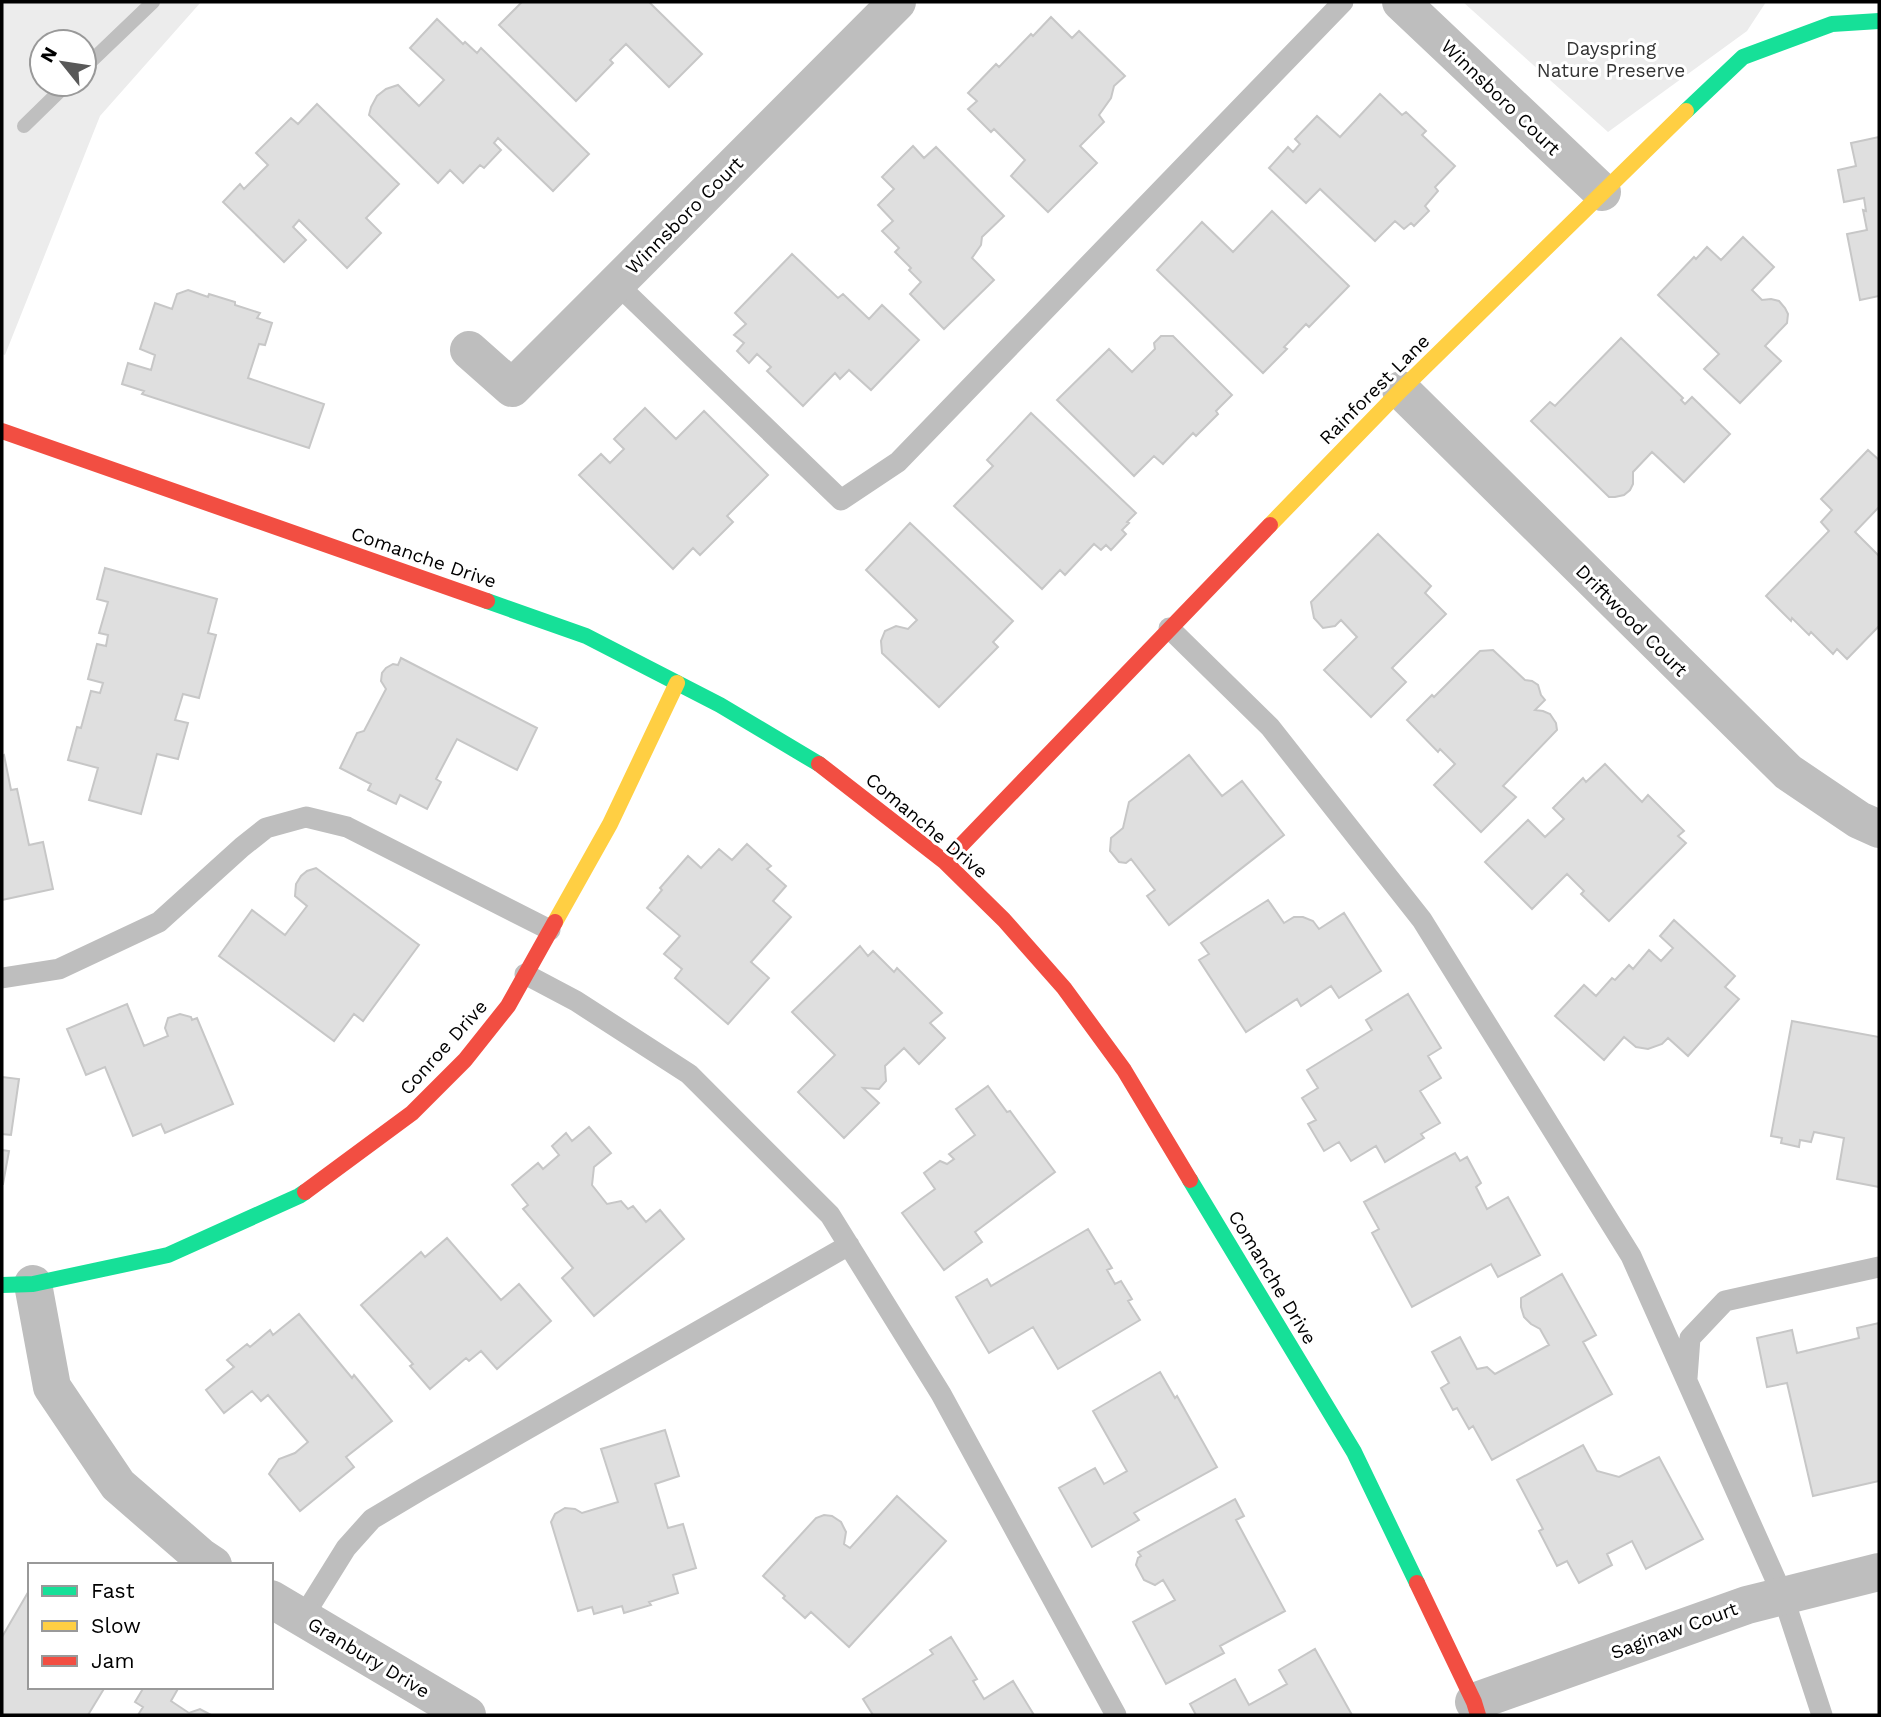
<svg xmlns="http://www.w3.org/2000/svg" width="1881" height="1717" font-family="'Work Sans',sans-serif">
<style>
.green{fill:#ececec;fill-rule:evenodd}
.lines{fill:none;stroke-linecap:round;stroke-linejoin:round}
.stream{stroke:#bfbfbf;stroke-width:14}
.building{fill:#dfdfdf;stroke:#c7c7c7;stroke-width:2}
.lane{stroke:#bebebe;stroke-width:21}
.street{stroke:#bebebe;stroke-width:38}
.fast{stroke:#16e098;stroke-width:16}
.slow{stroke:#ffcf43;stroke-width:16}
.jam{stroke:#f24e42;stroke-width:16}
.labels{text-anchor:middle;stroke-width:6;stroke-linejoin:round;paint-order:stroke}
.park-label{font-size:19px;fill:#333;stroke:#fff}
.street-label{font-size:19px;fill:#000;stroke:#fff}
</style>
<rect width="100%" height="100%" fill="#fff"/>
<!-- green -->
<path class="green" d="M2 2H201L100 116 5 355 2 354ZM42 42H84V84H42Z
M1463 2H1766L1747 31 1608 132Z"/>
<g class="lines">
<!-- stream -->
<path class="stream" d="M84 68 153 2
M24 126 67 84"/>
</g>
<!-- building -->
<path class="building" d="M522 2H649L702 54 669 87 626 44 610 60 613 63 576 101 499 25Z
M1051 17 1072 38 1079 31 1125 76 1114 86 1111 98 1099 115 1104 122 1080 146 1097 163 1048 212 1011 176 1025 160 994 129 991 132 968 109 977 101 968 93 996 64 999 67 1031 34 1033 36Z
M437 19 463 44 465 42 477 53 481 48 589 154 553 191 498 138 494 143 501 150 484 168 480 165 463 183 450 170 438 183 369 115 371 107 377 96 386 89 398 85 419 106 444 80 410 48Z
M1380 94 1402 115 1406 112 1426 131 1422 135 1455 166 1435 187 1438 191 1425 206 1429 211 1414 226 1411 223 1404 229 1395 221 1375 241 1320 189 1306 203 1269 168 1288 147 1293 152 1300 144 1295 139 1317 116 1340 137Z
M317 104 399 184 366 218 381 233 347 268 299 220 293 227 306 240 284 262 223 202 240 184 244 189 268 165 256 153 291 118 298 124Z
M1879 137V296L1860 300 1847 234 1867 230 1863 210 1866 211 1864 198 1844 202 1838 170 1856 166 1851 143Z
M913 146 924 158 936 147 1004 216 982 237 981 245 972 258 994 280 944 329 910 294 921 282 909 270 911 268 895 252 899 248 882 231 893 221 878 205 894 189 882 177Z
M1272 211 1349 286 1309 327 1306 324 1284 347 1287 349 1263 373 1157 270 1202 222 1233 252Z
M1743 237 1774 267 1752 290 1762 300 1771 299 1779 301 1785 308 1788 314 1787 323 1765 346 1781 361 1740 403 1704 369 1719 354 1658 295 1694 257 1696 259 1707 247 1721 260Z
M792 254 838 298 843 294 869 319 882 305 919 340 871 390 849 370 840 379 835 373 803 406 767 371 771 367 757 354 749 363 737 351 744 343 734 335 746 324 735 313Z
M188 290 208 297 209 294 235 302V305L260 313 257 318 272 323 265 345 259 344 248 378 324 404 309 448 142 394 144 391 122 384 128 363 151 370 155 355 140 349 155 303 172 309 177 294Z
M1161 336H1173L1232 395 1216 411 1218 414 1196 436 1193 433 1163 464 1154 456 1134 476 1057 400 1109 349 1132 372 1155 349 1154 343Z
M1621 338 1683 398 1681 400 1685 404 1692 397 1730 434 1684 482 1652 452 1633 472V484L1630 490 1624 495 1615 497H1609L1531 421 1550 402 1555 406Z
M645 408 676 439 704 411 768 475 727 516 733 522 700 555 693 548 673 569 579 475 601 454 610 463 624 449 614 439Z
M1031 413 1136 513 1127 522 1129 523 1122 530 1126 534 1111 550 1106 545 1101 550 1094 544 1065 575 1060 570 1042 589 954 506 993 466 987 460Z
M1868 450 1879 460V507L1855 532 1879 556V626L1847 659 1837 649 1833 654 1811 632 1809 635 1792 618 1791 621 1766 596 1829 531 1821 522 1832 510 1821 499Z
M910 523 1013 621 993 642 998 647 939 707 882 653 881 641 885 631 896 626 908 629 917 620 866 570Z
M1378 534 1431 586 1425 593 1446 614 1392 668 1406 682 1371 717 1324 670 1357 637 1341 620 1335 626 1323 628 1314 618 1311 602Z
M105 568 217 599 208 633 216 635 199 698 183 694 175 720 188 723 178 759 157 754 141 814 89 800 98 768 68 760 77 727 81 728 91 691 100 693 103 683 88 679 97 644 106 646 108 635 99 633 108 602 97 599Z
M1493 650 1525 680 1532 681 1538 685 1541 695 1545 700 1535 710 1543 711 1550 714 1556 723 1557 730 1503 786 1516 797 1481 832 1434 785 1455 764 1440 749 1438 752 1407 720 1432 695 1434 697 1480 651Z
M401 658 537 728 517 770 457 739 436 779 441 782 427 809 400 795 396 804 368 790 371 784 340 768 357 733 364 731 386 689 381 681 382 673 386 668 393 664 398 665Z
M4 755 11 790 17 789 29 845 43 842 53 889 2 900V756Z
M1189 755 1222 796 1242 781 1284 835 1169 925 1147 896 1155 890 1131 859 1126 863 1119 862 1110 851 1111 838 1123 828 1129 802Z
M1605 764 1642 802 1648 795 1684 831 1678 836 1686 843 1609 921 1581 894 1584 891 1567 874 1532 909 1485 862 1528 820 1545 837 1564 819 1553 808 1583 778 1586 782Z
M747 844 771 866 767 869 786 886 773 901 791 917 751 962 769 978 728 1024 675 978 682 969 664 954 680 936 647 908 662 890 660 888 688 856 701 868 719 849 732 860Z
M316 868 419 945 363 1021 354 1014 334 1041 219 956 252 910 285 935 307 906 295 896 296 884 301 876 307 871Z
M1268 900 1284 923 1294 917H1303L1313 921 1319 929 1344 913 1381 971 1339 998 1331 986 1301 1006 1297 999 1246 1032 1199 960 1209 954 1201 943Z
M1674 920 1735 976 1725 987 1739 999 1688 1056 1668 1038 1662 1044 1648 1049 1636 1047 1624 1037 1604 1060 1555 1016 1584 985 1596 996 1612 978 1615 980 1629 965 1633 969 1649 950 1661 961 1673 948 1660 936Z
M860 946 868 956 873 951 894 972 897 968 942 1013 930 1023 945 1038 919 1064 904 1048 885 1066 886 1081 879 1089 863 1088 879 1103 844 1138 798 1092 835 1055 792 1012Z
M1408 994 1441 1048 1428 1056 1441 1078 1420 1091 1440 1123 1421 1134 1424 1138 1385 1162 1376 1146 1351 1161 1339 1142 1324 1151 1308 1124 1316 1120 1302 1098 1318 1088 1307 1070 1372 1030 1366 1020Z
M127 1004 144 1046 168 1036 165 1028 168 1018 180 1014 191 1017 192 1020 197 1018 233 1104 165 1133 161 1124 133 1136 105 1067 86 1075 67 1029Z
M1792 1021 1879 1037V1187L1837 1179 1844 1138 1814 1132 1811 1142 1800 1140 1799 1147 1781 1143 1782 1138 1771 1136Z
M2 1077 19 1079 11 1135 2 1134Z
M988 1086 1007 1112 1010 1111 1055 1172 975 1232 982 1242 944 1270 902 1213 935 1189 924 1173 940 1161 947 1164 954 1159 949 1154 975 1135 956 1109Z
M589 1127 611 1153 594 1167 592 1185 607 1204 621 1201 628 1209 633 1206 646 1222 660 1210 684 1239 594 1316 562 1278 573 1268 523 1209 528 1205 512 1185 538 1163 543 1169 559 1155 552 1146 566 1133 572 1141Z
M2 1150 9 1151 3 1184H2Z
M1455 1153 1460 1161 1467 1157 1481 1183 1476 1187 1487 1209 1508 1197 1540 1255 1498 1277 1491 1264 1412 1307 1372 1233 1379 1229 1364 1202Z
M1088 1229 1112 1268 1107 1270 1115 1284 1121 1281 1132 1299 1128 1301 1140 1320 1058 1369 1033 1327 989 1353 956 1297 987 1279 991 1286Z
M447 1238 501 1300 519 1284 551 1321 497 1369 481 1351 469 1361 466 1358 430 1389 410 1366 413 1364 361 1305 421 1252 425 1257Z
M1562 1274 1596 1335 1583 1342 1612 1394 1492 1460 1473 1426 1469 1429 1457 1408 1453 1410 1441 1388 1449 1383 1432 1352 1460 1337 1477 1369 1487 1367 1495 1374 1549 1345 1540 1329 1531 1324 1524 1317 1521 1307V1298Z
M299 1314 352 1378 354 1375 392 1421 346 1457 354 1467 300 1511 269 1474 279 1459 295 1453 308 1442 268 1395 261 1401 252 1391 224 1413 206 1390 234 1367 227 1360 247 1344 250 1347 270 1330 273 1335Z
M1879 1323V1481L1813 1496 1787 1383 1767 1387 1757 1338 1792 1330 1797 1353 1859 1338 1857 1328Z
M1160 1372 1175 1398 1177 1396 1217 1467 1134 1513 1139 1520 1092 1547 1059 1488 1095 1468 1104 1484 1127 1471 1093 1411Z
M665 1430 679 1476 655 1484 668 1528 683 1524 696 1568 673 1575 678 1593 649 1602 651 1605 624 1613 622 1606 594 1614 592 1607 578 1611 551 1522 555 1514 565 1508 575 1509 582 1513 618 1502 601 1449Z
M1583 1445 1597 1471 1619 1477 1659 1457 1703 1539 1646 1569 1632 1541 1607 1554 1612 1565 1579 1583 1567 1561 1557 1566 1539 1531 1543 1529 1517 1480Z
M897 1496 946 1541 849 1647 811 1612 805 1618 783 1598 785 1596 763 1576 816 1518 824 1515 832 1516 841 1522 846 1532 844 1544 850 1548Z
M1235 1499 1244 1516 1236 1520 1285 1611 1220 1646 1224 1653 1166 1684 1133 1622 1175 1600 1163 1580 1155 1585 1144 1580 1136 1565 1138 1558 1141 1556 1138 1552Z
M30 1589V1687H105L88 1715H2V1637Z
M951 1637 977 1679 973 1681 984 1699 1013 1681 1034 1715H873L863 1699 933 1654 930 1650Z
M1315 1649 1352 1715H1196L1190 1704 1235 1679 1249 1705 1287 1684 1279 1670Z
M144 1687H179L171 1701 189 1713 200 1709 211 1715H138L143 1707 135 1702Z"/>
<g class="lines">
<!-- lane -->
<path class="lane" d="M616 283 841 500 898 462 1343 2
M1169 628 1270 727 1422 920 1631 1256 1783 1596 1822 1715
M525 974 576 1001 689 1074 830 1215 941 1394 1116 1715
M2 978 59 969 159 922 242 847 266 828 306 817 347 827 550 930
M1687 1378 1690 1338 1725 1301 1879 1267
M303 1617 346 1548 372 1519 424 1488 849 1245"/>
<!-- street -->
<path class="street" d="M1401 2 1602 192
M469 350 512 388 897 2
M1401 390 1788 772 1859 820 1879 829
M33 1284 52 1387 118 1485 201 1557 213 1565
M271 1599 467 1715
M1474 1702 1747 1605 1879 1572"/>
<!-- fast -->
<path class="fast" d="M1686 111 1743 57 1832 24 1879 21
M487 601 586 636 720 705 819 764
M1190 1180 1354 1452 1417 1583
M2 1285 33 1284 168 1255 299 1196 305 1192"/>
<!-- slow -->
<path class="slow" d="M1270 525 1401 390 1686 111
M555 922 610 824 677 683"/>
<!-- jam -->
<path class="jam" d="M2 431 487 601
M819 764 945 862 1004 920 1064 988 1124 1070 1190 1180
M945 862 1270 525
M305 1192 412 1113 465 1060 508 1006 555 922
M1417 1583 1474 1702 1478 1715"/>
</g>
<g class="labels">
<!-- park labels -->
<g class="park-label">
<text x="1611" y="55">Dayspring<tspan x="1611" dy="22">Nature Preserve</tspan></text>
</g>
<!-- street labels -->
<g class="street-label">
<text transform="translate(1501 97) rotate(44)" y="7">Winnsboro Court</text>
<text transform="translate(684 215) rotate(-45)" y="7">Winnsboro Court</text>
<text transform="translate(1374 389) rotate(-45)" y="7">Rainforest Lane</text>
<text transform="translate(424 557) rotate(19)" y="7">Comanche Drive</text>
<text transform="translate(1632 620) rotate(45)" y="7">Driftwood Court</text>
<text transform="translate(927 825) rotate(40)" y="7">Comanche Drive</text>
<text transform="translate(443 1047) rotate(-48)" y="7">Conroe Drive</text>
<text transform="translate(1273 1277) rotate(59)" y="7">Comanche Drive</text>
<text transform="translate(1674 1630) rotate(-20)" y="7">Saginaw Court</text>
<text transform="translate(369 1657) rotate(31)" y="7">Granbury Drive</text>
</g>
</g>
<!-- border -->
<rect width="1881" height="1717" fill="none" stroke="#000000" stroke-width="7"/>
<!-- legend -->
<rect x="28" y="1563" width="245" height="126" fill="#ffffff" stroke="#999999" stroke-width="2"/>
<rect x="42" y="1586" width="35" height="10" fill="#16e098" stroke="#999999" stroke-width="2"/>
<text x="91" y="1598" font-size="21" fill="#000000">Fast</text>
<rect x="42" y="1621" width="35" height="10" fill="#ffcf43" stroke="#999999" stroke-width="2"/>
<text x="91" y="1633" font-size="21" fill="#000000">Slow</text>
<rect x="42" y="1656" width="35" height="10" fill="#f24e42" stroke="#999999" stroke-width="2"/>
<text x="91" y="1668" font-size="21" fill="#000000">Jam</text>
<!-- north arrow -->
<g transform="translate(63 63) rotate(300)"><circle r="33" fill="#ffffff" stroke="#999999" stroke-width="2"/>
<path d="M0-5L12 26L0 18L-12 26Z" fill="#595959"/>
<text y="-10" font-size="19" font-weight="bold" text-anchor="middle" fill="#000000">N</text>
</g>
</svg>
